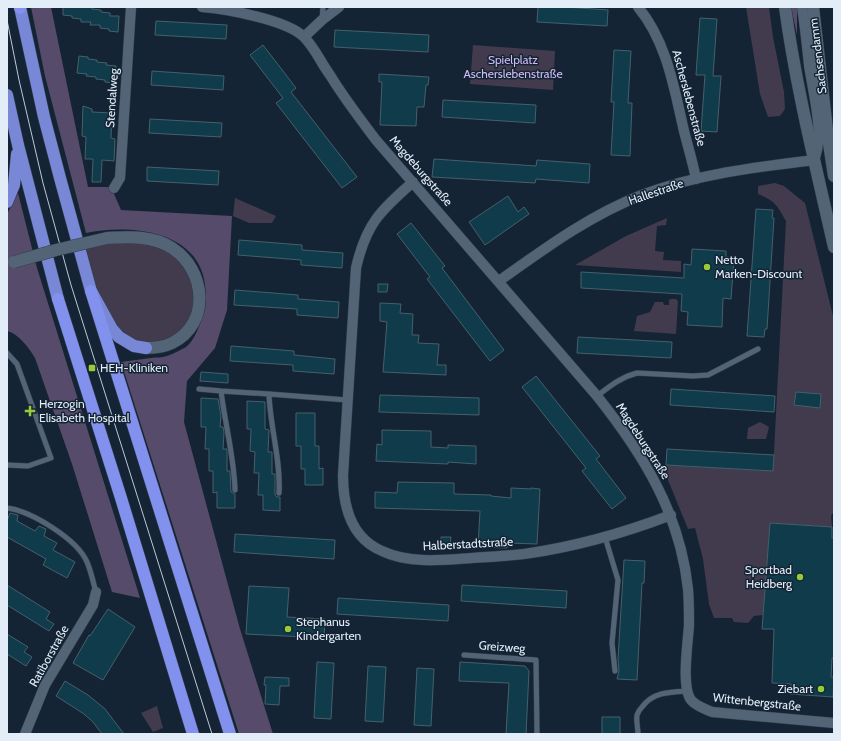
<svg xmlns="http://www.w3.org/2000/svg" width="841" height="741" font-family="Cabin,sans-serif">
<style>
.green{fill:#413b4d}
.forest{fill:#564b6b}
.building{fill:#103b4a;stroke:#45606c}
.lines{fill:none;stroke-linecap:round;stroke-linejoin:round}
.service-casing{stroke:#333e4c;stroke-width:6}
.minor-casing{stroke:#333e4c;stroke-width:11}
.tertiary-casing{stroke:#333e4c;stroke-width:13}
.trunk-casing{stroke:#333e4c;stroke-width:13}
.motorway-casing{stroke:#333e4c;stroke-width:13}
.service{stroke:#536477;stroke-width:5}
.minor{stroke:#536477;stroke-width:10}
.tertiary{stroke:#536477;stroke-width:12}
.trunk{stroke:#7887d6;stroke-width:12}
.motorway{stroke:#8290ee;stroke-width:12}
.tram{stroke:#bcc8d4;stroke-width:1}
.tertiary-bridge-casing{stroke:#333e4c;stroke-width:13;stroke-linecap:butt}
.tertiary-bridge{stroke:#536477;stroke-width:12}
.poi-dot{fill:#96cc39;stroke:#152434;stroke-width:1.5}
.labels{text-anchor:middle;stroke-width:3;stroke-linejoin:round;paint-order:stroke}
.street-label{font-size:12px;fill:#e2edf8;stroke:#152434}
.park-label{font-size:12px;fill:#cfbbf5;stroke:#152434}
.poi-label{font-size:12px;fill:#e2edf8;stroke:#152434;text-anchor:start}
</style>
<rect width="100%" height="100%" fill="#152434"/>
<!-- green -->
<path class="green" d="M746 7H769L773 37 784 92 785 109 780 116 768 117 760 94Z
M473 45 555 51 553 90 470 84Z
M775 183 784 186 805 203 834 320V511L831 516 832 527 770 523 763 615 754 616 748 623 734 622 732 618H714L709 604 703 559 695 528 688 529 668 480 666 465 773 471 786 221C777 205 775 201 758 194V186Z
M235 198 276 216 272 223H249L233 216Z
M667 218 666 225 657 226 655 251 664 252 663 260 681 261V272L575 265 626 236Z
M134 243C146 244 159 246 169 253 207 279 201 339 150 342 140 342 130 339 122 332 116 326 113 318 109 311 104 304 98 296 95 287 91 275 89 261 85 249L107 244Z
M671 299H676L678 301 676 334 634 331 637 316 650 312 655 302H663L664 305H669V300Z
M760 422 769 427 766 439H747L748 428Z
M157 706 163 728 153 732 141 713Z"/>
<!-- forest -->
<path class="forest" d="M31 7H51L88 187H111L121 210 232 216 227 310 215 348 187 381 184 422 240 629 273 734H239L121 362C131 361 141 359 151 358 156 357 162 358 167 356 173 354 180 350 186 347 194 341 199 327 202 318 207 308 206 296 205 285 199 230 129 224 86 233L45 76Z
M791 7H797V35Z
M18 193 37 268 140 598 112 592 72 464 35 358C29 348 19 334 7 331V214Z"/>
<!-- building -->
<path class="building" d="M63 7H92V9L101 10V12L110 13V16H119L118 32 109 31V29L100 28V25H90L91 22H81V19L72 18V16L63 15Z
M538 7H565L608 10 607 26 537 22Z
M700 18 717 19 713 76H721L717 132 701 131 705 75H696Z
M156 21 227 25 226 39 155 35Z
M335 30 429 35 428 52 334 47Z
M263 45 296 88 291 92 357 177 342 188 276 103 283 98 250 55Z
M614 50 631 51 628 103H632L630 156 611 155 614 102H611Z
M79 56 88 57V59L97 60V62L107 63 106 65 116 66 115 83 105 82V80L96 79V77L86 76 87 74 77 73Z
M152 71 224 76 223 90 151 85Z
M379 74 429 77 428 85H426L424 107H417L416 126 380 125 382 82H379Z
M443 100 536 105 535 123 442 117Z
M83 106 92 109V112L112 113 111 138 115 139 114 161 102 160 101 182H92L93 159H85L86 137 82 136Z
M150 119 222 123 221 137 149 133Z
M434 159 536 166 537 160 590 164 589 183 536 179 535 183 432 177Z
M147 167 219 171 218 185 147 181Z
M508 196 518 212 524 207 529 214 485 245 469 222Z
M756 209 773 210 772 218H774L767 329H765L764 337 747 336Z
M411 223 445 266 442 268 504 350 490 361 427 279 430 277 397 234Z
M239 240 302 245V250L343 253 342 268 301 265V260L238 255Z
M692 249 726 251V257L734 258 731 299 723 298 722 327 687 325 688 312 681 311 682 294 581 288V272L684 278V264L691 265Z
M378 284H388L387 292H378Z
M235 290 298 295V299L339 302 338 318 297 315V309L234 305Z
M380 303 401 304 400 313 413 314 412 335H419L418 343 439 344 437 365H446V375L383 372 387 322 380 321Z
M578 337 672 342 671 358 577 353Z
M231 346 294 351V355L335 359 334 374 293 371V365L230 361Z
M201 372 228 374V383L200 381Z
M536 376 600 456 596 459 626 498 612 509 582 471 586 468 522 387Z
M671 389 775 396 774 412 670 405Z
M796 392 821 394 820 408 794 405Z
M380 395 479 398V415L379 412Z
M201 398 218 399 221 416 220 427H223L224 433 223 449H227V471H230L231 492 235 494V508H217V492L213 493V471H209V449H205L206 427H201Z
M247 401 265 402V429L269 430 268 452H272V474H275V495L277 497H280V511L263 510V495H258L259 473H254L255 452 250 451 251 429H247Z
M296 413H315V446H319V469L323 468V485H305V469H301V446H296Z
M382 430 431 431V447L448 448V445L476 446V464L448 462V464L376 461 377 444 382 445Z
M667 449 774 455 773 471 666 465Z
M398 482 454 483V494L491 495V496L511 498V488L531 489V488L540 489 537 544 508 543 507 548 478 547 480 511 375 508V492L397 493Z
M10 513 18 515 17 521 35 531 39 526 46 529 44 536 57 543 53 550 75 562 67 578 43 565 46 559 7 537V521Z
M770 523 832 527V538H834V658H832L831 677H834L833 697 790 694 791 684 772 683 774 629H762Z
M235 534 335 540 334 559 234 552Z
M441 537H451L450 548H441Z
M624 560 645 561 644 583H642L637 680 617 679 619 671 618 659Z
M7 585 50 612 46 619 54 624 49 631 7 605Z
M462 585 567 591 566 608 461 601Z
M249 586 289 588 287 617 325 619 324 638 246 634Z
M338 598 449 605 448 621 337 614Z
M108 609 135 627 103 680 73 663 89 635 90 636Z
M7 634 28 647 24 652 32 657 26 666 7 654Z
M317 662 334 663 331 719 314 718Z
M460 662 525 666 529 671 526 734H506L509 683 459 681Z
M368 666 386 667 383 722 365 721Z
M417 668 434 669 431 726 414 725Z
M265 677 289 678V686H280L279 705 265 704 266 685H264Z
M65 681 88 695 105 709 124 734H102L93 722 84 714 56 696Z
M602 717H620V734H602Z"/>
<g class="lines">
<!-- service casing -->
<g class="service-casing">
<path id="service" d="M322 20 323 7
M7 353 17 364 51 458 28 466 7 465
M199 389 221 391
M597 396C610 386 621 377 637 373L693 376 708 375 758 349
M235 490C234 456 225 424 221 391L269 394
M279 493C281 460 270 427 269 394L347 400
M7 508C31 511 77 539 87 562 91 571 93 582 96 592
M605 537 618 580 612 643 615 671
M464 655 536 660 537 734
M638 734C638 728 636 721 637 715 638 712 640 709 642 707 653 692 669 692 687 691"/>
</g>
<!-- minor casing -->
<g class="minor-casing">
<path id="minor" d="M202 7C227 9 287 20 304 37 315 48 321 63 330 75 344 98 360 119 376 140L597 396C643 454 680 513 688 589 689 600 689 613 689 625 688 642 681 687 691 700 696 706 705 709 712 712L834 723
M638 7C667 42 674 88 684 131 688 147 693 163 696 179
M304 37 322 20 339 7
M413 182C380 211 366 224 356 268L343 475C343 506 351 538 382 551 409 564 444 560 472 558 489 557 507 556 524 554 574 547 624 533 671 515
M114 188 120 178 131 7
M499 281C544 249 590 215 642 195 697 174 756 167 814 160 825 134 813 93 809 65 807 46 805 26 802 7
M25 734 45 685 93 605 96 592"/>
</g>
<!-- tertiary casing -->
<g class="tertiary-casing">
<path id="tertiary" d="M785 7C796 88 816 167 834 247
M813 7 827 130 834 176
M107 238C128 237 153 235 172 248 205 269 212 323 172 343 164 347 154 348 146 348"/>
</g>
<!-- trunk casing -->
<g class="trunk-casing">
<path id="trunk" d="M20 7 44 117 60 178 91 291 112 329 119 337 134 346 146 348
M7 95 18 145 58 299
M7 202 14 185 17 154"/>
</g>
<!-- motorway casing -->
<g class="motorway-casing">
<path id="motorway" d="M20 7V8
M91 291 230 734
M58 299 121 498 193 734"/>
</g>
<!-- service -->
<use href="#service" class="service"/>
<!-- minor -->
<use href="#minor" class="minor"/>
<!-- tertiary -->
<use href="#tertiary" class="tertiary"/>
<!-- trunk -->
<use href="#trunk" class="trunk"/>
<!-- motorway -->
<use href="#motorway" class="motorway"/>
<!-- tram -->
<path class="tram" d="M7 20 19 80 43 183 71 285 212 734"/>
<!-- tertiary-bridge casing -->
<g class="tertiary-bridge-casing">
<path id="tertiary-bridge" d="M14 262 56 250 107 238"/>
</g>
<!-- tertiary-bridge -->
<use href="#tertiary-bridge" class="tertiary-bridge"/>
</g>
<!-- markers -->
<g class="poi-dot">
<circle cx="707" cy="267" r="4"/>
<rect x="88" y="364" width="8" height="8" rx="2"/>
<path d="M28 405h4v4h4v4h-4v4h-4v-4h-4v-4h4z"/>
<circle cx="800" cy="577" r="4"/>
<circle cx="288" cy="629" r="4"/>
<circle cx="821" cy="689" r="4"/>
</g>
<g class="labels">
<!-- street labels -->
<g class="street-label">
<text transform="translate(818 56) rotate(-97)" y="4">Sachsendamm</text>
<text transform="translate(112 98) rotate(-86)" y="4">Stendalweg</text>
<text transform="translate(689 98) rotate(75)" y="4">Ascherslebenstraße</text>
<text transform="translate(421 171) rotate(49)" y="4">Magdeburgstraße</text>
<text transform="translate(656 192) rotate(-19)" y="4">Hallestraße</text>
<text transform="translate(643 441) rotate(57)" y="4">Magdeburgstraße</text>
<text transform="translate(468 544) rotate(-3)" y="4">Halberstadtstraße</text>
<text transform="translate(502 647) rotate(4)" y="4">Greizweg</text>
<text transform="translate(49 656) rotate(-61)" y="4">Ratiborstraße</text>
<text transform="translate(757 702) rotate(6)" y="4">Wittenbergstraße</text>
</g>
<!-- park labels -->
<g class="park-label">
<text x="513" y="64">Spielplatz<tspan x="513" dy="14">Ascherslebenstraße</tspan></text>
</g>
<!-- poi labels -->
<g class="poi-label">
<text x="715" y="264">Netto<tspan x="715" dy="14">Marken-Discount</tspan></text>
<text x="100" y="372">HEH-Kliniken</text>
<text x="39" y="408">Herzogin<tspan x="39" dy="14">Elisabeth Hospital</tspan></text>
<text x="792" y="574" text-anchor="end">Sportbad<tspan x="792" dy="14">Heidberg</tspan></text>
<text x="296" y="626">Stephanus<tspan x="296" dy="14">Kindergarten</tspan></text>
<text x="813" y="693" text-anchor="end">Ziebart</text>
</g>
</g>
<!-- border -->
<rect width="841" height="741" fill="none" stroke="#e2edf8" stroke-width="16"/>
</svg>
